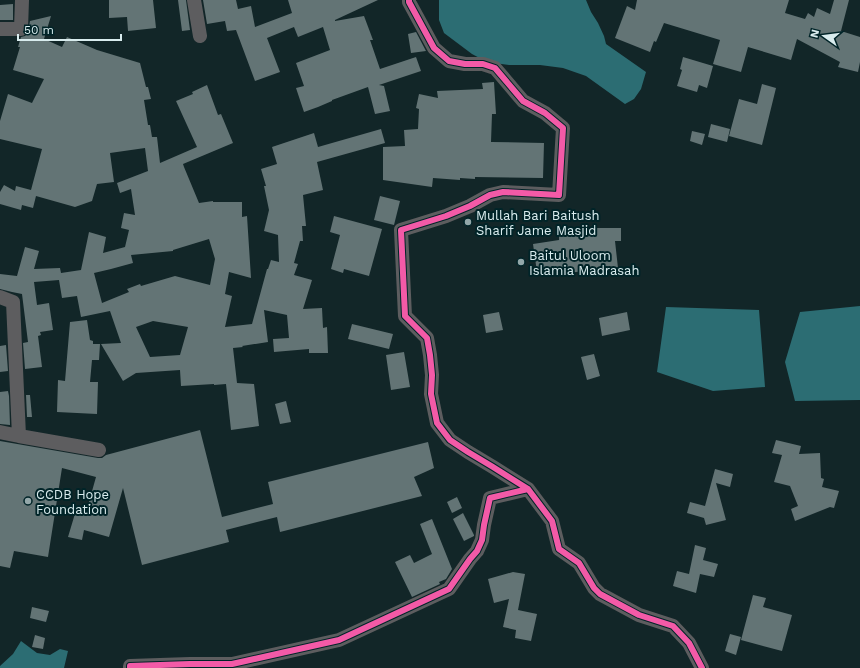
<svg xmlns="http://www.w3.org/2000/svg" width="860" height="668" font-family="'Work Sans',sans-serif">
<style>
.water{fill:#2c6d73}
.building{fill:#637475;fill-rule:evenodd}
.lines{fill:none;stroke-linecap:round;stroke-linejoin:round}
.minor{stroke:#5d5d5f;stroke-width:14}
.cycleway-casing{stroke:#002428;stroke-width:8}
.cycleway{stroke:#f35aa7;stroke-width:6}
.poi-dot{fill:#93a7a9;stroke:#002428;stroke-width:1.5}
.labels{text-anchor:middle;stroke-width:4;stroke-linejoin:round;paint-order:stroke}
.poi-label{font-size:13px;fill:#d9ecee;stroke:#002428;text-anchor:start}
</style>
<rect width="100%" height="100%" fill="#122628"/>
<!-- water -->
<path class="water" d="M439 0H586L591 12 598 23 604 36 606 44 646 72 641 89 634 99 625 104 586 76 563 68 540 65H509L487 62 472 54 444 33 439 20Z
M860 306V400L795 401 785 362 800 312Z
M666 307 759 310 765 387 713 391 657 372Z
M21 641 37 653 50 655 60 649 68 651 64 668H0V666L13 654Z"/>
<!-- building -->
<path class="building" d="M109 0H153L156 28 128 31 127 17 109 18Z
M178 0H186L190 30 182 31Z
M203 0H236L238 9 251 6 255 27 292 13 288 0H378L335 20V21L364 16 373 40H370L380 69 416 57 421 71 379 85 384 86 390 111 375 114 368 87 332 100V101L318 107 304 112 296 88 304 86 296 63 330 50 323 27 298 37 294 27 267 38 280 72 255 81 236 30 227 31 225 21 207 24Z
M637 0H789L785 13 805 19 808 13 814 17 817 8 830 14 834 0H849L841 31 860 37V62L858 72 838 67 840 62 797 39 791 60 748 47 741 72 713 64 720 40 664 23 656 42 654 41 650 52 615 38 627 6 635 10Z
M13 4V20H0V5Z
M51 16 44 39 62 47 67 37 97 50 140 63 146 87H148L151 99 144 100 148 125H150L152 137H157L160 163 197 147 176 101 193 94 192 92 207 85 218 115 221 114 233 143 183 164 184 167 199 203 213 201V202H242V217L247 216 251 278 229 272 225 294 232 296 225 327 252 324 267 269H268L271 260 279 262 278 235 264 231 269 210 264 186H266L261 169 277 164 272 147 314 133 318 147 381 129 385 143 317 162 323 190 303 195 306 226H302L303 241H300L294 263 298 264 294 275 312 280 303 309 322 308 323 328 327 327 328 353H309V349L274 352 273 339 289 338 287 315 264 310 268 342 242 346 243 347 233 348 237 383 254 384 259 426 231 430 226 384 214 385V384L181 386 180 370 136 373 123 381 101 344 121 343 110 311 81 317 77 296 62 298 59 280 34 282 37 305 49 303 53 330 40 332 41 335 38 336 42 367 25 369 23 343 28 342 22 294 12 292 0 289V274L17 276 25 247 39 251 34 269 60 268 61 273 81 270 89 232 106 237 103 253 125 247 129 230 121 228 124 213 135 215 131 189 120 193 117 183 148 171 145 148 110 153 114 182 97 184 92 201 75 207 36 196 33 208 22 205 21 210 0 204V192L4 185 15 191 16 186 31 190 42 149 0 139V121L8 94 32 103 44 79 13 70 20 47H18L21 37 25 36 28 33 30 21ZM209 239 215 259 210 285 175 276 141 286 140 284 127 289 129 292 102 303 94 273 111 269 133 263 131 255 173 251V250ZM153 321 188 327 180 355 150 357 136 327Z
M416 32 426 51 411 53 408 34Z
M683 57 713 66 707 88 699 85 697 92 677 86 682 70 680 69Z
M494 82 496 114H492L491 142 544 143 543 178 475 177V179L460 178V180L433 178 432 187 383 180V147L405 146 404 130 418 129 419 109 416 108 419 94 438 98 437 91 483 89 482 83Z
M762 84 776 88 762 145 729 136 739 99 757 104Z
M711 124 730 129 727 142 708 137Z
M692 131 705 134 702 145 690 141Z
M380 196 400 201 394 225 374 220Z
M334 216 382 229 369 276 344 269 343 273 331 269 340 235 330 232Z
M559 228H621V241H615L618 268 555 274V269L537 272 533 244 559 240Z
M499 312 503 330 486 333 483 315Z
M627 312 630 330 602 336 599 318Z
M87 320 90 340 93 341V344H100L99 360H92L90 382H98L97 414 57 412 58 380 65 381 70 322Z
M352 324 393 334 389 349 348 339Z
M6 345 8 371 0 372V346Z
M404 352 410 387 391 390 386 355Z
M594 354 600 376 587 380 581 357Z
M8 391 9 396 10 425 0 424V392Z
M26 395H30L32 417H27Z
M286 401 291 422 280 424 275 404Z
M200 430 222 517 273 504 268 482 428 442 434 468 414 477 422 496 280 532 277 517 226 530 229 542 142 565 123 488 109 537 84 530 82 540 68 537 77 507 87 509 96 477 62 468 48 557 14 551 10 568 0 566V441L98 458H102L106 455Z
M776 440 801 446 799 454 820 453 821 478 824 479 822 487 839 491 834 508 830 507 795 521 791 509 798 506 790 486 774 482 782 455 772 453Z
M715 469 733 474 730 487 716 483 726 520 706 525 704 518 687 513 690 502 705 506Z
M457 497 462 508 452 513 447 502Z
M463 513 474 535V536L464 541 453 519Z
M432 519 452 569 446 579 439 582 440 584 412 597 395 562 410 555 414 563 432 554 420 524Z
M695 545 706 548 703 560 718 564 714 577 700 574 696 593 673 586 677 571 689 574Z
M513 572 525 574 518 610 537 614 531 641 515 638 516 630 503 627 509 599 494 603 488 579Z
M753 595 766 598 763 607 792 615 782 651 741 640Z
M32 607 49 611 46 622 30 618Z
M730 634 741 637 736 655 725 651Z
M35 635 45 638 43 649 32 647Z"/>
<g class="lines">
<!-- minor -->
<path class="minor" d="M194 0 200 36
M409 0V2L434 48 449 61 465 64H483L495 68 523 101 545 113 563 128 559 195 503 192 490 195 470 206 446 216 401 230 405 316 427 338 430 355 432 375 431 394 437 423 450 440 468 452 493 467 528 489 552 521 559 549 579 563 594 588 600 594 639 615 673 626 689 643 702 668
M0 29H21L22 0
M0 297 13 302 19 436 99 450
M0 432 19 436
M130 668V666L190 664H232L339 640 449 589 470 559 477 551 482 540 484 525 490 498 528 489"/>
<!-- cycleway casing -->
<g class="cycleway-casing">
<path id="cycleway" d="M409 0V2L434 48 449 61 465 64H483L495 68 523 101 545 113 563 128 559 195 503 192 490 195 470 206 446 216 401 230 405 316 427 338 430 355 432 375 431 394 437 423 450 440 468 452 493 467 528 489 552 521 559 549 579 563 594 588 600 594 639 615 673 626 689 643 702 668
M130 668V666L190 664H232L339 640 449 589 470 559 477 551 482 540 484 525 490 498 528 489"/>
</g>
<!-- cycleway -->
<use href="#cycleway" class="cycleway"/>
</g>
<!-- markers -->
<g class="poi-dot">
<circle cx="468" cy="222" r="4"/>
<circle cx="521" cy="262" r="4"/>
<circle cx="28" cy="501" r="4"/>
</g>
<g class="labels">
<!-- poi labels -->
<g class="poi-label">
<text x="476" y="220">Mullah Bari Baitush<tspan x="476" dy="15">Sharif Jame Masjid</tspan></text>
<text x="529" y="260">Baitul Uloom<tspan x="529" dy="15">Islamia Madrasah</tspan></text>
<text x="36" y="499">CCDB Hope<tspan x="36" dy="15">Foundation</tspan></text>
</g>
</g>
<!-- north arrow -->
<g transform="translate(824 36) rotate(284)" stroke="#002428" stroke-width="3" paint-order="stroke">
<path d="M0-3L7 15L0 10L-7 15Z" fill="#d9ecee"/>
<text y="-6" font-size="11" font-weight="bold" text-anchor="middle" fill="#d9ecee">N</text>
</g>
<!-- scale -->
<path d="M18 34v6h103v-6" fill="none" stroke="#d9ecee" stroke-width="2"/>
<text x="24" y="34" font-size="12" fill="#d9ecee" stroke="#002428" stroke-width="3" paint-order="stroke">50 m</text>
</svg>
